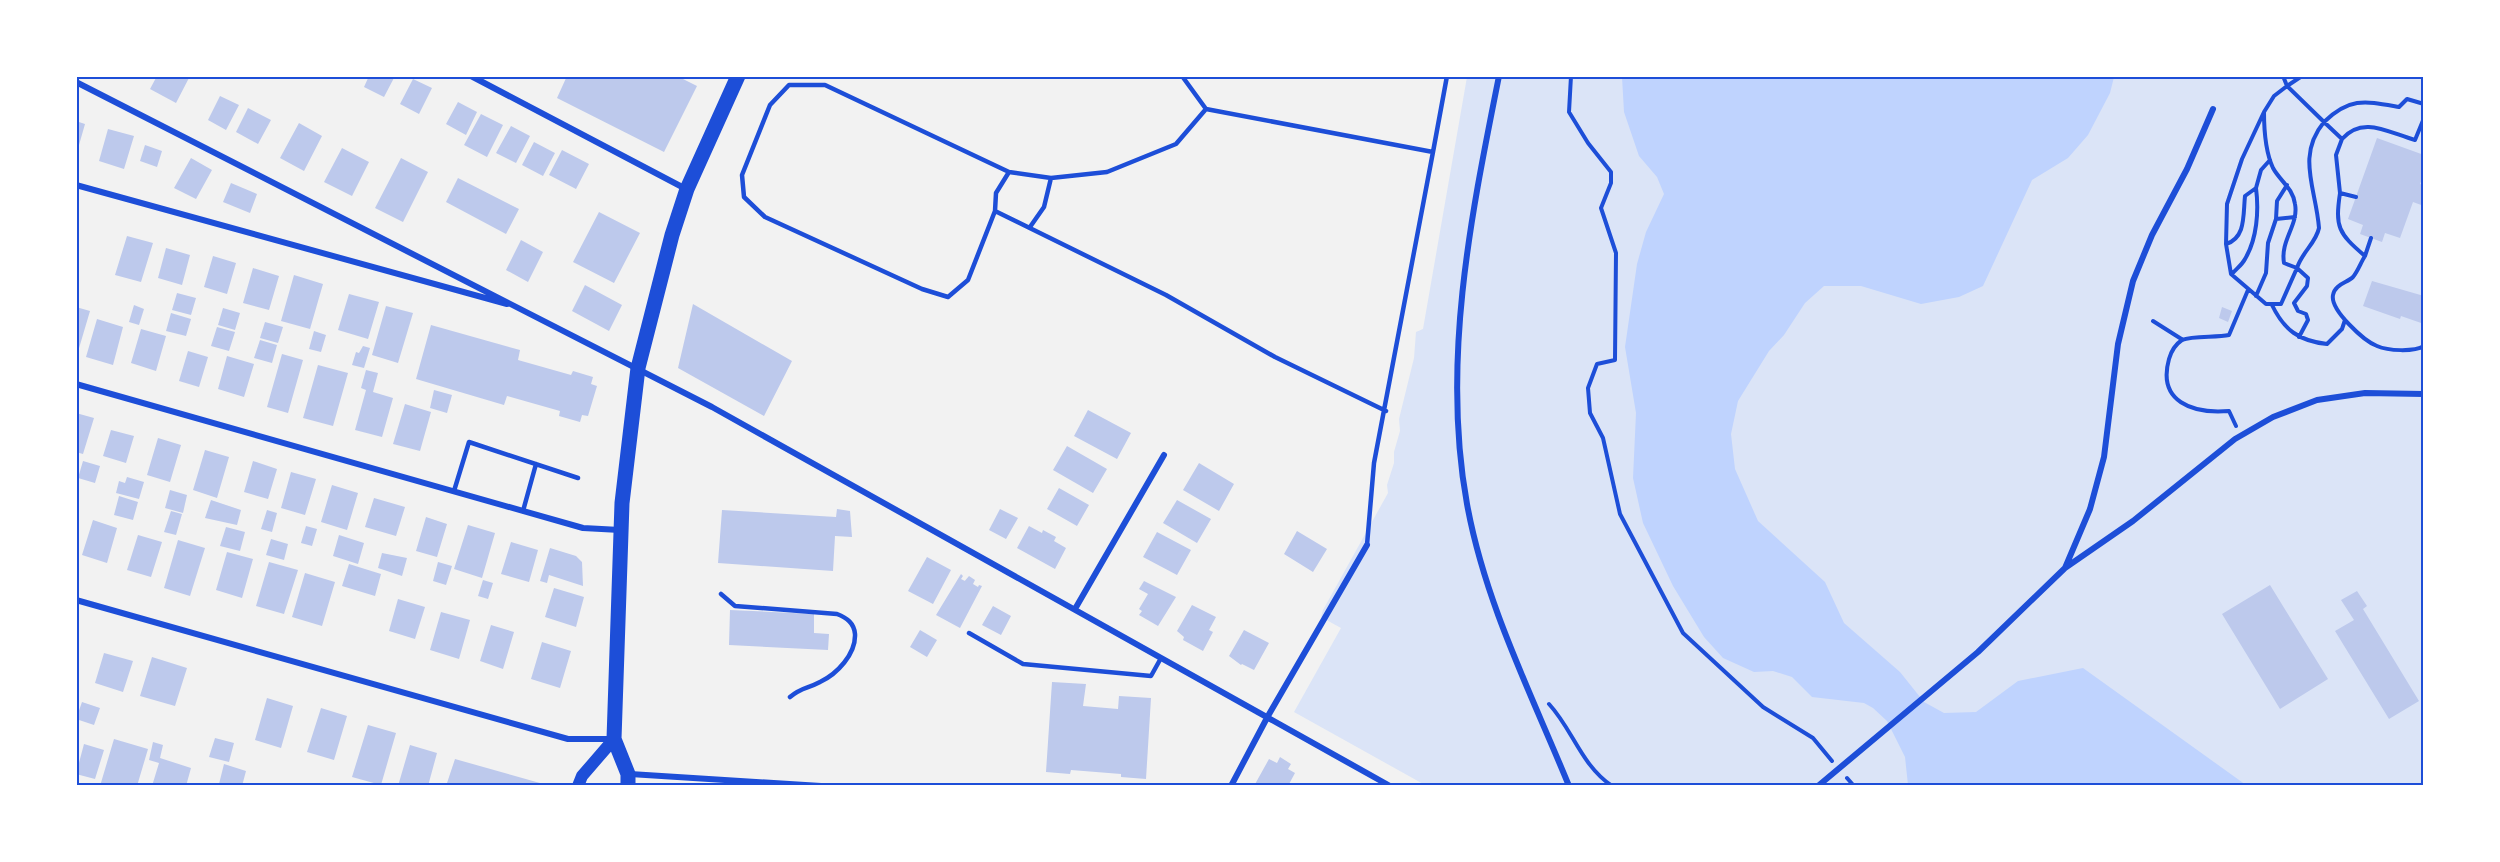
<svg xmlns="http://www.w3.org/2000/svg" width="2500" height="862" font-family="'PT Sans',sans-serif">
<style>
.green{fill:#dbe4f7}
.water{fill:#bfd3fe}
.building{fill:#bdc9ec}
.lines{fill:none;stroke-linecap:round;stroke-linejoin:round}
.path{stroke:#1d4ed8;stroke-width:4}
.service{stroke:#1d4ed8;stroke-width:4.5}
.minor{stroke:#1d4ed8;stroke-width:6}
.secondary{stroke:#1d4ed8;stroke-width:12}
.primary{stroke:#1d4ed8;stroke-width:15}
.neatline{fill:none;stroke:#1d4ed8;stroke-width:2}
</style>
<rect width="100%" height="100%" fill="#f2f2f2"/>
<!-- green -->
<path class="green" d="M1467 77H2423V785H1425L1294 712 1341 628 1321 617 1323 610 1388 493 1387 485 1394 463V452L1400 431 1399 419 1414 358 1416 332 1423 329Z"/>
<!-- water -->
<path class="water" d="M1622 77H2114L2110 93 2088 135 2068 158 2032 180 1983 286 1959 297 1921 304 1861 286H1824L1805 303 1784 335 1769 351 1738 401 1731 434 1735 469 1758 521 1825 582 1844 623 1900 672 1924 702 1944 713 1976 712 2018 681 2083 668 2246 785H1908L1905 757 1887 721 1873 708 1864 703 1812 697 1792 677 1773 671 1754 672 1723 658 1704 637 1673 586 1643 523 1633 478 1636 413 1625 347 1637 264 1646 232 1664 194 1657 177 1639 156 1624 112Z"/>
<!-- building -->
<path class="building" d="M157 76H190L176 103 150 89Z
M369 76H395L384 97 364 87Z
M567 76H677L697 86 664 152 557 98Z
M413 79 432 88 419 114 400 104Z
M220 96 239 105 226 130 208 120Z
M458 102 477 112 466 135 446 124Z
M248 108 271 120 258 144 236 132Z
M481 114 503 125 487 157 464 145Z
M76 121 85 124 77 152H76Z
M299 123 322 136 304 171 280 158Z
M511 126 530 136 516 163 496 153Z
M108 129 134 136 124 169 99 161Z
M2377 138 2424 155V174L2420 184 2424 185V206L2413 202 2400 238 2385 233 2382 242 2360 234 2363 225 2348 219Z
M534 142 555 153 543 176 522 165Z
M145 145 162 151 157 167 140 161Z
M342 148 369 162 352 196 324 182Z
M562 150 589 164 576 189 549 175Z
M191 158 212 170 196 199 174 188Z
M401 158 428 172 403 222 375 208Z
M458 178 519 209 506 234 446 202Z
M231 183 257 194 250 213 223 202Z
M599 212 640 233 614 283 573 262Z
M127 236 153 243 141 282 115 275Z
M521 240 543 252 528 282 506 270Z
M166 248 190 255 182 285 158 278Z
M213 256 236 263 227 294 204 287Z
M253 268 279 276 269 310 243 303Z
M294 275 323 284 310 329 281 321Z
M2372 281 2424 296V324L2401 316 2400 319 2363 306Z
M585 285 622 305 609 331 572 311Z
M177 293 196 298 191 315 172 310Z
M349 294 379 302 368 339 338 330Z
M693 304 792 361 764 416 678 368Z
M134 305 144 309 139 325 129 322Z
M386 306 413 313 398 363 372 355Z
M76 307 90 311 77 355H76Z
M2222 307 2232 311 2228 322 2219 318Z
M223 308 240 313 235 330 218 325Z
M171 313 191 319 186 336 166 331Z
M97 319 123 327 113 365 86 357Z
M265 322 283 327 278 343 260 338Z
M431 325 520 350 518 360 571 375 573 371 593 377 591 384 597 386 588 416 582 415 580 422 559 416 560 411 507 396 504 405 416 379Z
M217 327 235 332 229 351 211 346Z
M141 329 166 336 156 371 131 363Z
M314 331 326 335 321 352 309 349Z
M260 340 277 345 272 363 254 358Z
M363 346 370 348 364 368 352 365 356 352 359 353Z
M188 351 208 357 199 387 179 381Z
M282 354 303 360 288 413 267 407Z
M227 356 254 364 244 397 218 389Z
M318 365 348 373 333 426 303 418Z
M366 370 378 373 373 392 393 398 382 437 355 430 366 390 361 388Z
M434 390 452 395 447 413 430 408Z
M405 404 431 412 420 451 393 444Z
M1088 410 1131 433 1117 459 1074 436Z
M76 413 94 418 83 454 76 452Z
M111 430 134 436 126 463 103 456Z
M158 438 181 445 170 482 147 475Z
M1067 446 1107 469 1093 493 1053 470Z
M205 450 229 457 217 498 193 490Z
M83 461 100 466 95 483 78 478Z
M253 461 277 469 268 499 244 492Z
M1199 463 1234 484 1219 511 1183 490Z
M291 472 316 479 305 515 281 508Z
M127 477 144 482 139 499 116 493 119 481 125 483Z
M332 485 358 493 347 530 321 522Z
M1059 488 1089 505 1077 526 1047 509Z
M170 490 187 495 183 513 165 508Z
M119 496 138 502 133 520 114 515Z
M374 498 405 507 396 536 365 527Z
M211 500 241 510 237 525 205 518Z
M1177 500 1211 519 1197 543 1163 523Z
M837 509 850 511 852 537 835 536 833 571 718 563 722 510 836 517Z
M1000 509 1018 518 1006 539 989 530Z
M267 510 277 513 272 532 261 529Z
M171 511 182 514 176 535 164 532Z
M426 517 447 524 437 557 416 551Z
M93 520 117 528 107 563 82 555Z
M468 525 495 533 482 578 454 569Z
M306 526 317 529 312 546 301 543Z
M1029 526 1042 533 1043 530 1056 537 1054 541 1066 548 1055 569 1017 548Z
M226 527 245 532 240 551 220 546Z
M1297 531 1327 549 1313 572 1284 554Z
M1157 532 1191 550 1177 575 1143 557Z
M138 535 162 542 151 577 127 570Z
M339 535 364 543 358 564 333 556Z
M271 539 288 544 284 560 266 555Z
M178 540 205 548 190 596 164 588Z
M511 542 538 550 529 582 501 574Z
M550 548 576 556 582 562 583 586 549 575 547 583 540 581Z
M227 552 253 559 242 598 216 590Z
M382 553 407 558 402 576 378 568Z
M927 557 951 570 933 604 908 591Z
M269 562 298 570 284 614 256 606Z
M438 562 452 566 446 585 433 581Z
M349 564 381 574 375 596 342 586Z
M305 573 335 582 322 626 292 617Z
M961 574 963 576 961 579 965 581 963 583 969 576 975 580 973 584 978 587 979 585 982 586 960 628 936 615Z
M483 580 493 583 488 599 478 596Z
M1144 581 1176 597 1158 626 1139 615 1142 611 1139 609 1148 594 1139 589Z
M2270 585 2328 679 2280 709 2222 614Z
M554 588 584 597 576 627 545 617Z
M2357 591 2367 606 2363 609 2419 701 2389 719 2335 631 2354 620 2341 600Z
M398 599 425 607 415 639 389 631Z
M1192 605 1216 617 1209 630 1213 632 1203 651 1183 640 1184 637 1177 631Z
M993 606 1011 616 1001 635 982 625Z
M730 610 814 614V633L829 634 828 650 729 645Z
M441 612 470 620 459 659 430 650Z
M491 625 514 632 503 669 480 661Z
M920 630 937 640 927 657 910 647Z
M1244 630 1269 643 1254 670 1242 664 1241 665 1229 656Z
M542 642 571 651 560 688 531 679Z
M104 653 133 661 123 692 95 683Z
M152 657 187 668 175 706 140 696Z
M1052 682 1086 684 1083 706 1118 709 1119 696 1151 698 1146 779 1121 777V774L1071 770 1070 774 1046 772Z
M267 698 293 706 281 748 255 740Z
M82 702 100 708 94 725 76 719Z
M321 708 347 716 334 760 307 752Z
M368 725 396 733 381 785 352 777Z
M215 738 234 743 229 762 209 757Z
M114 739 148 749 137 786H100Z
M153 742 163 745 160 758 191 768 186 786H152L159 763 149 760Z
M84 744 104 750 95 779 76 774Z
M410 745 437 753 428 786H398Z
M1280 757 1291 764 1288 769 1295 773 1288 786H1254L1269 759 1277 763Z
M455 759 547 785V786H446Z
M224 764 246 771 242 786 219 784Z"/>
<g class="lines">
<!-- path -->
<path class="path" d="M1571 76 1569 112 1588 143 1611 172V183L1601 208 1616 253 1615 360 1597 364 1588 388 1590 413 1603 438 1620 514 1683 633 1763 707 1813 738 1832 761
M2302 76 2287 86 2324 122C2350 97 2365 101 2399 107L2407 99 2424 104
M2264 112C2264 130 2265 151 2273 168 2280 181 2293 188 2295 204 2299 225 2280 240 2284 263L2297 268 2281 304H2266L2231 274 2226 244 2227 204 2242 159 2264 112 2274 96 2287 86 2283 76
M2342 139 2336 155 2340 193 2356 197
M2340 193C2335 227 2338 233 2365 256 2361 262 2358 271 2353 277 2347 283 2335 284 2333 295 2330 310 2364 341 2377 346 2388 351 2414 352 2424 346
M2276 219 2295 217
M2226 244C2246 238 2243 215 2245 196L2256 188 2261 170 2270 160
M2365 256 2371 238
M2232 274C2236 269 2242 265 2245 259 2257 239 2259 211 2256 188
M2256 296 2266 273 2268 243 2276 219 2277 201 2287 185
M2272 305C2284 330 2299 341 2327 344L2342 329 2345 320
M2153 321 2183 340
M2299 337 2308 320 2306 314 2298 311 2294 303 2307 286 2308 278 2297 268C2302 252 2316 243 2319 228 2316 188 2296 156 2324 122L2342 139C2363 115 2389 133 2415 140L2424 118
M2236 426 2229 411C2193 414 2157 402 2169 359 2171 352 2176 344 2182 340 2193 335 2217 338 2229 335L2248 290
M1549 704C1573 730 1581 765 1612 786
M1847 778 1854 786"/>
<!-- service -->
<path class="service" d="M1182 76 1206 109 1176 144 1107 172 1051 178 1009 172 825 85H789L770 105 742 175 744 197 765 217 922 289 948 297 968 280 995 211 1166 295 1275 357 1386 411
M1206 109 1433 152 1447 76
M995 211 996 193 1009 172
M1030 227 1044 207 1051 178
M454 491 469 442 578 478
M523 511 536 464
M1367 545 1374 463 1433 152
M721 594 735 606 837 614C847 618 854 623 855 634 856 654 837 674 820 682 807 689 802 687 790 697
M969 633 1023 664 1151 676 1161 658"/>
<!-- minor -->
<path class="minor" d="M471 76 686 189
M1499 76C1471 216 1441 362 1467 504 1485 603 1531 693 1569 786
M76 82 712 407 1390 786
M76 185 507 304
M76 384 583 528 620 530
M2065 568 2090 509 2104 457 2118 344 2133 281 2152 235 2187 169 2213 109
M76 600 568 739H612
M1075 609 1164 455
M630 774 821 786
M1231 786 1268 716 1367 545
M1818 786 1978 652 2065 568 2133 521 2235 439 2273 417 2317 400 2365 393 2424 394"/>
<!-- secondary -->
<path class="secondary" d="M578 786 582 776 614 739"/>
<!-- primary -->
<path class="primary" d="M628 786V774L614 739 622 503 638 368 672 235 687 189 738 76"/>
</g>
<!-- border -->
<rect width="2500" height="862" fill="none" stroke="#ffffff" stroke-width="156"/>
<rect x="78" y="78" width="2344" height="706" class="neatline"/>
</svg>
